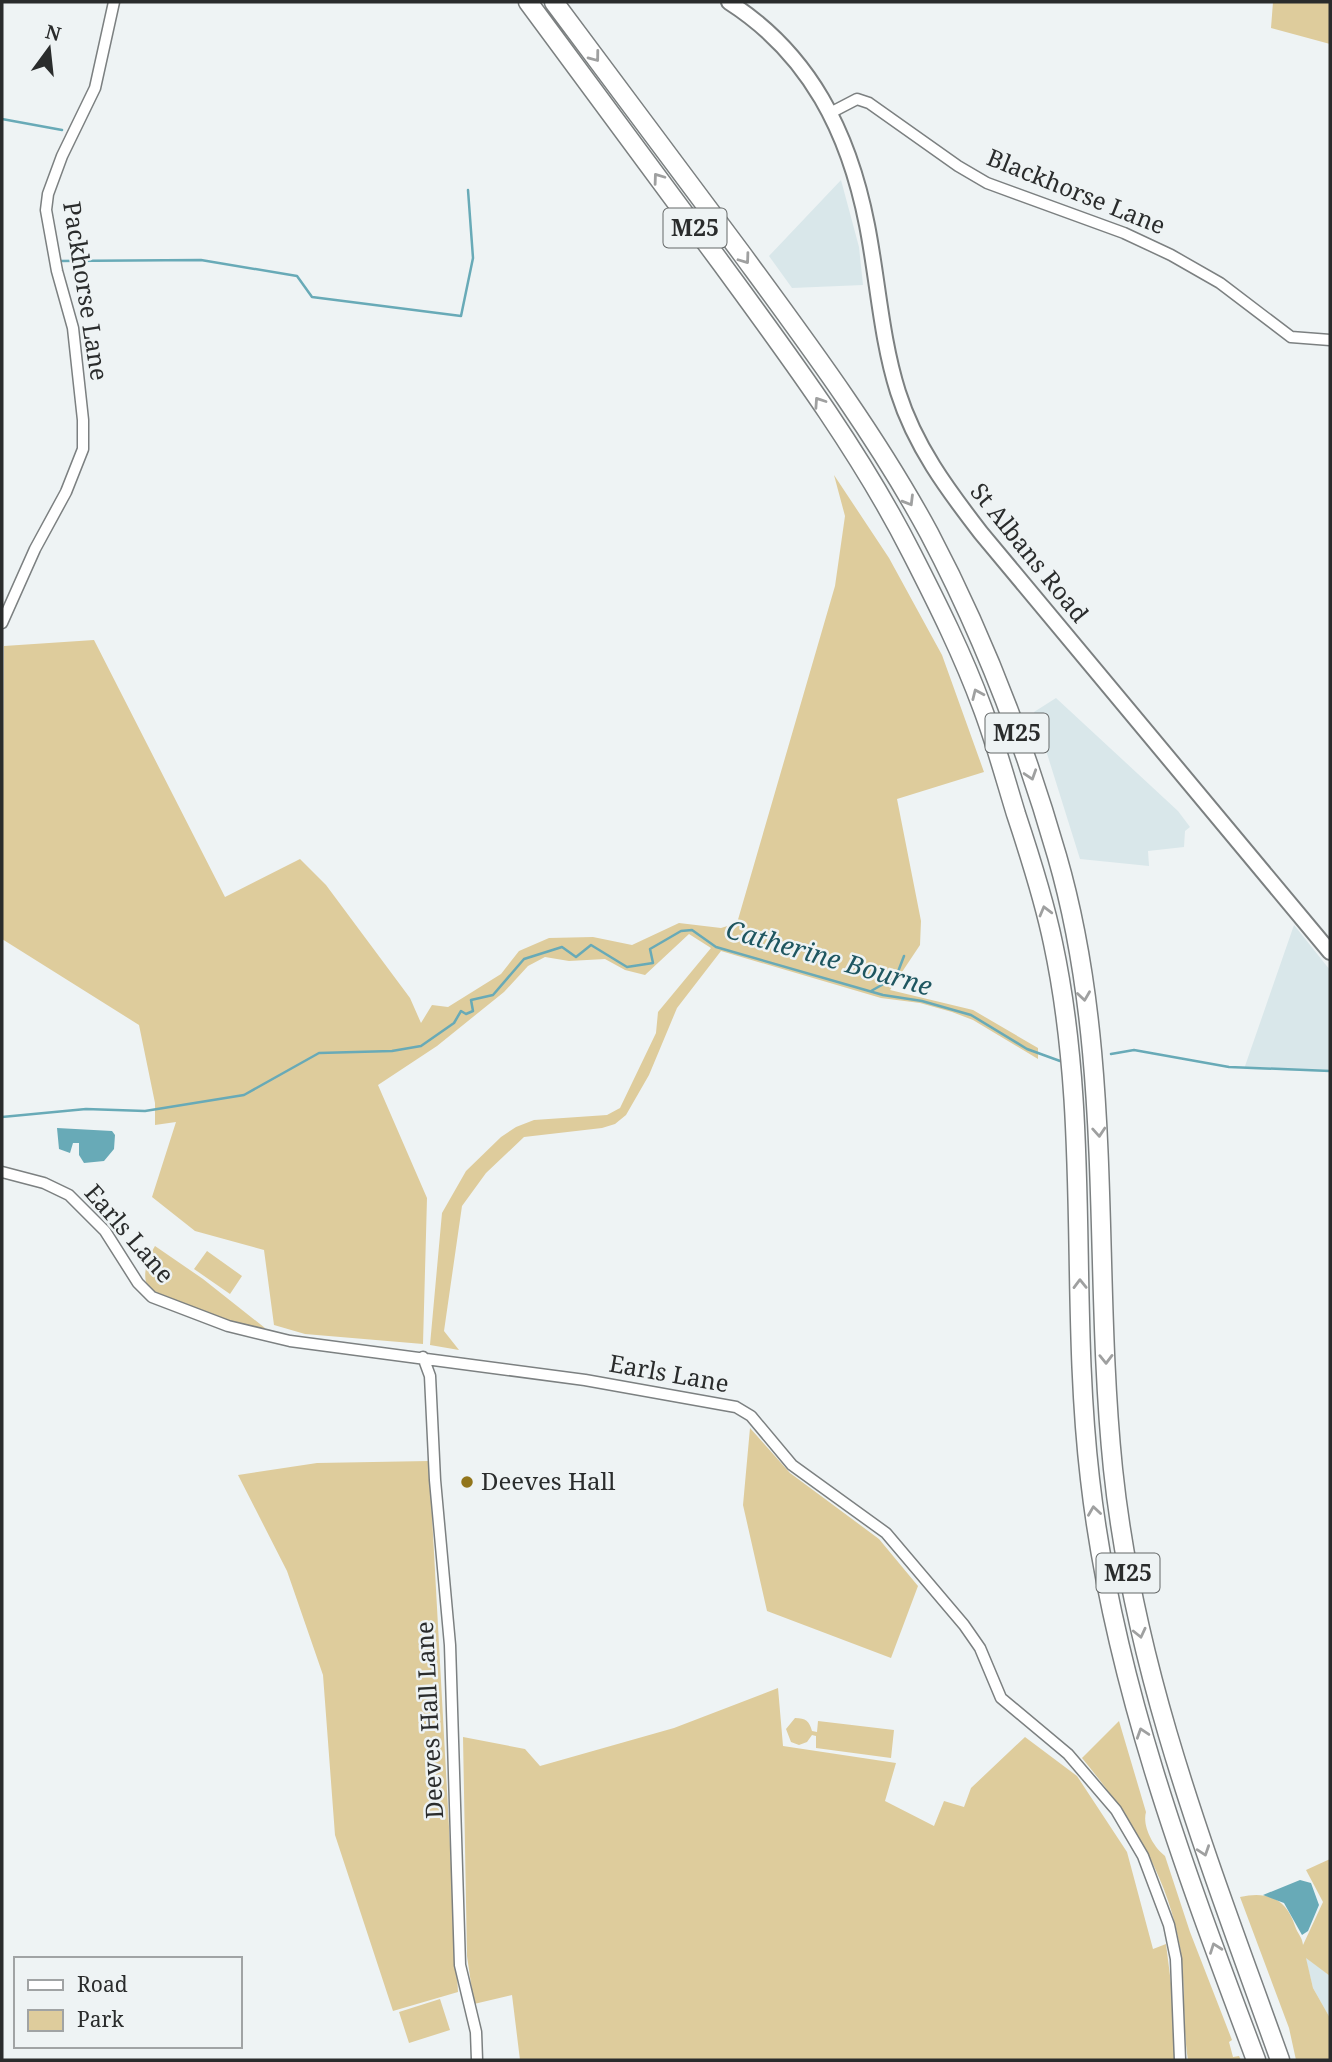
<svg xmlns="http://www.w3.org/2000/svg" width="1332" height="2062" font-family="'Noto Serif',serif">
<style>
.built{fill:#d9e7ea}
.green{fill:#decc9c}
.water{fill:#68aab7}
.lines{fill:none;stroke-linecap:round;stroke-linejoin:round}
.stream{stroke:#68aab7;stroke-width:2.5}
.street-casing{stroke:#7c8081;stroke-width:13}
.secondary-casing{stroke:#7c8081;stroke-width:18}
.highway-casing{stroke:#7c8081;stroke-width:21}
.street{stroke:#fff;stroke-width:10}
.secondary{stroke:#fff;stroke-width:14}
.highway{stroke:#fff;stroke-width:18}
.oneway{stroke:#9fa0a0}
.poi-dot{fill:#92751b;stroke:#eef3f4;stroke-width:2.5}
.labels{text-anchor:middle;stroke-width:5;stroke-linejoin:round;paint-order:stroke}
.shield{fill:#eef3f4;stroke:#656868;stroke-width:2}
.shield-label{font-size:23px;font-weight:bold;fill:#2a2c2c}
.street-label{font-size:24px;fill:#2a2c2c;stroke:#eef3f4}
.poi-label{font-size:24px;fill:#2a2c2c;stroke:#eef3f4;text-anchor:start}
.water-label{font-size:26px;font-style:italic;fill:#1e5660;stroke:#eef3f4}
</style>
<rect width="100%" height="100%" fill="#eef3f4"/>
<!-- built -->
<path class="built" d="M841 180 859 247 863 285 792 288 769 256Z
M1056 698 1178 811 1190 827 1185 831 1184 847 1148 851 1149 866 1080 859 1034 712Z
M1294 925 1330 970V1072L1244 1069Z
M1305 1956 1330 1976V2018L1313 1988Z"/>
<!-- green -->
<path class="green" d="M1273 2H1330V44L1271 28Z
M834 475 889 558 942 655 984 772 897 799 921 921 920 945 890 990 973 1010 1038 1048V1059L973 1020 952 1012 920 1003 881 998 721 951 677 1008 649 1075 626 1115 615 1124 602 1128 524 1137 486 1173 462 1206 444 1331 459 1350 430 1345 442 1213 466 1171 501 1137 516 1127 534 1120 607 1115 620 1108 656 1033 658 1012 711 948 689 934 645 975 625 970 605 959 569 961 545 957 528 966 504 992 437 1046 378 1085 427 1198 423 1344 305 1334 274 1325 264 1250 195 1231 152 1197 176 1122 155 1125V1103L139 1025 2 939 4 646 94 640 225 897 300 859 326 885 410 998 421 1023 432 1005 448 1007 501 974 519 951 549 938 593 937 632 945 679 923 721 928 737 923 835 586 845 516Z
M155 1246 203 1279 265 1328 260 1331C237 1325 154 1305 146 1282 143 1270 149 1256 155 1246Z
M207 1251 242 1276 230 1294 194 1269Z
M750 1428 790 1473 879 1539 918 1586 891 1658 767 1611 743 1505Z
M429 1461 458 1992 393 2011 335 1835 323 1675 287 1571 238 1475 317 1463Z
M778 1688 783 1746 896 1763 885 1801 934 1826 944 1801 964 1807 971 1788 1025 1737 1077 1776 1127 1852 1153 1949 1166 1944 1174 2007V2060H520L512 1995 474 2004 467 1956 463 1737 525 1749 540 1766 674 1728Z
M795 1718C806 1718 809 1721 812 1731L817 1732 818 1721 894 1730 891 1758 816 1748V1736L812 1735 807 1742 799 1745 791 1742 786 1729Z
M1119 1721 1146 1812C1142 1826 1153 1847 1165 1856L1190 1932 1232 2040 1229 2042 1233 2057 1239 2056 1241 2060H1188C1182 2023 1186 1985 1180 1947 1167 1873 1129 1815 1082 1758Z
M1330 1859V1976L1306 1958 1313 1988 1330 2018V2060H1296L1289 2028 1240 1897C1267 1891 1286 1898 1295 1926 1298 1935 1302 1936 1303 1945L1323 1902 1306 1870Z
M440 1999 450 2030 409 2043 399 2012Z"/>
<!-- water -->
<path class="water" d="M57 1128 112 1131 115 1135 114 1149 104 1161 84 1163 79 1155V1143H73L70 1153 59 1149Z
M1300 1880 1311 1883 1319 1905 1308 1931 1302 1935 1284 1903 1263 1895Z"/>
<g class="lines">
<!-- stream -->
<path class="stream" d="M2 119 62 130
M59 261 201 260 297 276 312 297 461 316 473 258 468 190
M871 991 896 977 904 956
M1111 1054 1134 1050 1229 1067 1330 1071
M2 1117 86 1109 145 1111 244 1095 319 1053 392 1051 421 1046 454 1023 461 1011 466 1014 473 1011 471 1000 493 995 524 959 562 947 576 957 591 945 627 967 653 963 650 949 681 931 692 930 716 947 883 995 922 1001 971 1015 1027 1049 1060 1061"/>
<!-- street casing -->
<g class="street-casing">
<path id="street" d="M832 112 857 99 869 103 958 166 987 183 1124 233 1171 255 1220 283 1291 337 1330 340
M2 623 35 549 66 492 83 449V420L73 328 57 271 46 210 48 194 62 156 95 88 114 2
M2 1172 44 1183 69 1195 105 1231 138 1283 152 1297 228 1326 290 1341 585 1380 736 1407 751 1416 792 1465 886 1533 964 1625 980 1648 1001 1698 1068 1754 1116 1810 1143 1856 1169 1925 1176 1959 1180 2060
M423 1357 430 1376 435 1480 450 1645 460 1965 476 2032 477 2060"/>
</g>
<!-- secondary casing -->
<g class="secondary-casing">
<path id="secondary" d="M729 2C810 54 849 133 867 225 878 281 881 338 898 392 915 446 947 489 981 533L1330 952"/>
</g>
<!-- highway casing -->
<g class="highway-casing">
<path id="highway" d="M528 2C592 89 656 176 721 263 789 356 860 451 912 554 937 603 963 655 982 707 995 741 1005 778 1016 814 1030 856 1044 899 1053 943 1091 1120 1069 1301 1090 1479 1113 1681 1185 1871 1256 2060
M554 2C617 86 679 170 742 254 808 344 876 435 929 533 983 635 1025 745 1057 856 1115 1056 1092 1265 1113 1469 1135 1678 1210 1864 1280 2060"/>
</g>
<!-- street -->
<use href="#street" class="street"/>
<!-- secondary -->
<use href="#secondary" class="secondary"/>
<!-- highway -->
<use href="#highway" class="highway"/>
</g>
<!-- one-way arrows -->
<defs><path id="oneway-chevron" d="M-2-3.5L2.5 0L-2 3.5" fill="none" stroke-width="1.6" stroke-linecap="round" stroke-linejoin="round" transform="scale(1.75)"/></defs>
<g class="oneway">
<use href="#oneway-chevron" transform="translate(595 57) rotate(53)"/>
<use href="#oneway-chevron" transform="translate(658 178) rotate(-126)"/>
<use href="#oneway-chevron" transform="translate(745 259) rotate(54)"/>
<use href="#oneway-chevron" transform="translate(819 402) rotate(-124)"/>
<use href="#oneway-chevron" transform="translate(909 501) rotate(59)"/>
<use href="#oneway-chevron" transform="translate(977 694) rotate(-114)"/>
<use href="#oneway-chevron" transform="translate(1031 775) rotate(72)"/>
<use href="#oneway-chevron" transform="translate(1045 911) rotate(-105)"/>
<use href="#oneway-chevron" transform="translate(1084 996) rotate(82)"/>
<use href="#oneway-chevron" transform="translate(1099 1132) rotate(86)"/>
<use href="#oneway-chevron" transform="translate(1080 1284) rotate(-91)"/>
<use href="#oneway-chevron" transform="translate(1106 1359) rotate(89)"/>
<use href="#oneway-chevron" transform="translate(1094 1511) rotate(-98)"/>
<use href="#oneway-chevron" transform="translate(1140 1633) rotate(77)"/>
<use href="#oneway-chevron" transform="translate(1142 1733) rotate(-108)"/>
<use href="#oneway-chevron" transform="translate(1204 1851) rotate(71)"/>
<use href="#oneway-chevron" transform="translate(1215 1948) rotate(-110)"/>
</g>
<!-- markers -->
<circle class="poi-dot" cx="467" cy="1482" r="7"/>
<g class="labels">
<!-- shield labels -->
<g class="shield">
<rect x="663.5" y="208.5" width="63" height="39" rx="5"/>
<rect x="985.5" y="713.5" width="63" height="39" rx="5"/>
<rect x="1096.5" y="1553.5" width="63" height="39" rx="5"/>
</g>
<g class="shield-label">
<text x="695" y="236">M25</text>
<text x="1017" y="741">M25</text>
<text x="1128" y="1581">M25</text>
</g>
<!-- street labels -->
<g class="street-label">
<text transform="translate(1076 192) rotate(22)" y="8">Blackhorse Lane</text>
<text transform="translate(85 291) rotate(81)" y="8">Packhorse Lane</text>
<text transform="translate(1029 553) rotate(51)" y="8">St Albans Road</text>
<text transform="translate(129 1234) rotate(49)" y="8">Earls Lane</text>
<text transform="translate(669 1374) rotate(10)" y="8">Earls Lane</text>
<text transform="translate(430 1720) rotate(-93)" y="8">Deeves Hall Lane</text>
</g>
<!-- poi labels -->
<g class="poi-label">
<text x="481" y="1490">Deeves Hall</text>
</g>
<!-- water labels -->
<g class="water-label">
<text transform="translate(829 958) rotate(16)" y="9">Catherine Bourne</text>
</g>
</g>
<!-- border -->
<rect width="1332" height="2062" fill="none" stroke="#2a2c2c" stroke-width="7"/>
<!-- legend -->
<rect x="14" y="1957" width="228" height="91" fill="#eef3f4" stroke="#a0a3a4" stroke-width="2"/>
<rect x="28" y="1980" width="35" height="10" fill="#ffffff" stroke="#a0a3a4" stroke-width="2"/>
<text x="77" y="1992" font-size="21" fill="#2a2c2c">Road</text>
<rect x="28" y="2010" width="35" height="21" fill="#decc9c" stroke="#a0a3a4" stroke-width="2"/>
<text x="77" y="2027" font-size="21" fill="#2a2c2c">Park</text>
<!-- north arrow -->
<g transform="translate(49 49) rotate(15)" stroke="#eef3f4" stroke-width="5" paint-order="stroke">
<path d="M0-5L12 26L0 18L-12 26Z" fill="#2a2c2c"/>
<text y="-10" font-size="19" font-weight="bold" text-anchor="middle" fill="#2a2c2c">N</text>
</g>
</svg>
